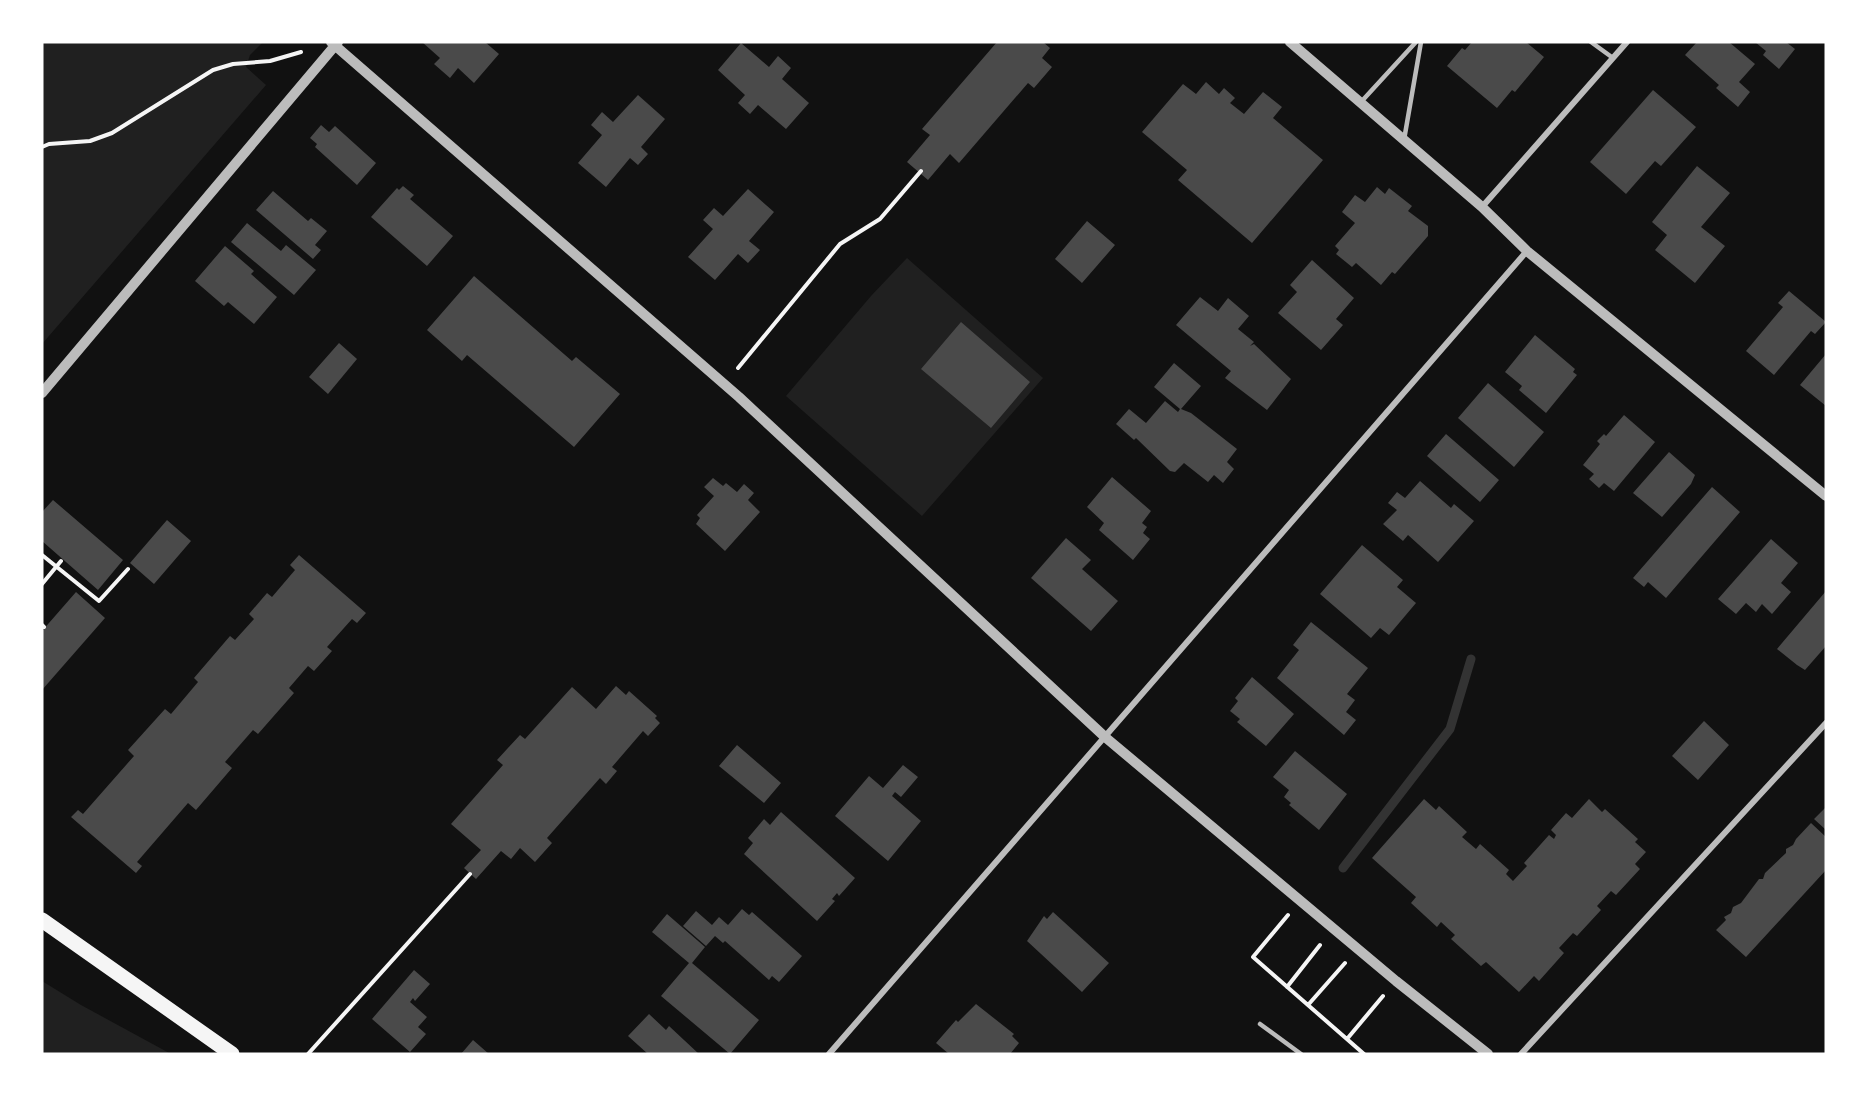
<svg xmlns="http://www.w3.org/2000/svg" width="1868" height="1096" font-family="Karla,sans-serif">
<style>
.green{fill:#202020}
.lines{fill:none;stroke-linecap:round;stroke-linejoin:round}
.stream{stroke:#333;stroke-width:9}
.building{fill:#4a4a4a}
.path{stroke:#f5f5f5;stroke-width:4}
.service{stroke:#bcbcbc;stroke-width:4.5}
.minor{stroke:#bcbcbc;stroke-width:6}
.tertiary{stroke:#bcbcbc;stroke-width:10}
.primary{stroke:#f5f5f5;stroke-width:15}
</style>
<rect width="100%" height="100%" fill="#111"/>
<!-- green -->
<path class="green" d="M42 42H263L250 55 246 67 266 85 42 344Z
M907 258 1043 378 922 516 786 396 871 296Z
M42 981 81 1005 171 1054H42Z"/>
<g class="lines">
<!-- stream -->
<path class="stream" d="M1343 868 1450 729 1471 659"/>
</g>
<!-- building -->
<path class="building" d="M422 42H485L499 54 474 83 458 68 450 78 434 64 440 58Z
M997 42H1043L1050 48 1042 58 1052 67 1034 88 1028 83 959 163 950 154 928 180 907 162 930 135 922 129Z
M1472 42H1526L1544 57 1515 92 1512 90 1497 108 1447 66 1462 48 1465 50Z
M1697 42H1729L1755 64 1739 82 1750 92 1738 107 1716 88 1719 85 1685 55Z
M1755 42H1786L1795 49 1779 69 1763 55 1766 51Z
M741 43 769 67 778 56 791 68 782 79 809 103 786 129 758 105 750 114 738 103 745 95 718 70Z
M1206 82 1219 94 1224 88 1235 98 1230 103 1244 114 1263 92 1282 107 1273 118 1323 160 1252 243 1178 180 1187 170 1142 132 1183 84 1196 94Z
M1653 90 1696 127 1661 166 1655 161 1626 194 1590 162Z
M638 95 665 119 641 147 648 154 638 165 630 158 606 187 578 163 602 135 591 125 602 112 613 122Z
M321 125 329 132 335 126 376 163 357 185 315 147 317 144 310 138Z
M1697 166 1730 193 1701 227 1725 246 1695 283 1655 250 1667 235 1652 222Z
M403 186 414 195 410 199 453 236 427 266 371 217 397 188 399 190Z
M1377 187 1385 194 1389 188 1412 206 1408 211 1428 226V236L1395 274 1392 272 1381 285 1356 263 1352 267 1336 254 1339 250 1335 246 1355 223 1342 212 1355 195 1365 202Z
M748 189 774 212 749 241 760 250 748 263 738 254 715 280 688 257 713 229 703 220 714 208 723 216Z
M273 191 308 221 311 218 327 231 315 245 321 250 313 259 256 210Z
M1087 221 1115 245 1082 283 1055 259Z
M247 223 281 251 286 245 316 270 294 295 231 242Z
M225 246 254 271 251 274 277 297 254 324 228 302 224 306 195 281Z
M1312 260 1354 298 1336 319 1343 325 1321 350 1278 313 1297 292 1290 285Z
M474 276 572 361 576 357 620 394 574 447 467 355 462 361 427 330Z
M1789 291 1826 322 1815 334 1811 331 1774 375 1746 351 1783 307 1778 303Z
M1200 297 1218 311 1228 298 1249 316 1238 329 1254 342 1250 346 1254 344 1291 379 1267 410 1225 378 1231 371 1176 325Z
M961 322 1030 382 991 428 921 369Z
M1535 335 1575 369 1573 372 1577 375 1546 413 1519 390 1522 386 1505 372Z
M339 343 357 359 328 394 309 377Z
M1826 354V406L1800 385Z
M1174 363 1201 386 1181 409 1191 413 1237 449 1227 462 1234 469 1223 483 1214 475 1208 482 1184 463 1175 472 1170 471 1136 438 1134 440 1116 424 1129 409 1146 423 1165 401 1178 412 1180 409 1154 387Z
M1488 383 1544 432 1514 467 1458 418Z
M1624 415 1655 442 1614 491 1604 483 1599 488 1589 479 1594 474 1583 465 1600 444 1597 441 1604 434 1606 436Z
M1446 434 1499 480 1480 502 1427 456Z
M1669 452 1695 475 1691 484 1662 517 1633 493Z
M1112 477 1151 511 1142 523 1147 527 1143 533 1150 539 1133 560 1099 530 1104 523 1087 507Z
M713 478 723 486 726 483 737 492 744 484 754 493 748 500 760 512 725 551 696 524 700 518 697 515 714 496 704 487Z
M1420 481 1451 508 1454 504 1474 521 1438 562 1408 535 1403 541 1383 524 1397 510 1388 503 1397 492 1405 498Z
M1712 487 1740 512 1666 598 1648 582 1644 587 1633 578Z
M53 500 123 560 98 590 42 541V512Z
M167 520 191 541 154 584 130 563Z
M1066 538 1091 560 1082 569 1118 601 1091 631 1031 578Z
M1771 539 1798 563 1781 583 1791 592 1772 614 1762 604 1756 612 1746 603 1736 614 1718 599Z
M1362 545 1403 580 1397 587 1416 603 1389 635 1380 628 1371 638 1320 594Z
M299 555 366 613 357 623 352 619 327 647 332 651 314 671 308 666 289 688 294 693 258 734 253 730 225 762 232 768 196 810 188 803 137 862 142 866 136 873 71 817 78 810 83 814 134 756 128 750 165 709 171 714 198 682 194 678 230 636 235 640 254 619 249 614 267 593 272 597 295 570 290 565Z
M1826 591V646L1805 670 1797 665 1777 649Z
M76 592 105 618 42 690V631Z
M1311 622 1368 668 1347 694 1355 700 1346 712 1356 720 1344 735 1277 678 1299 650 1293 645Z
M1252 677 1294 714 1266 746 1237 722 1240 719 1230 711 1238 701 1235 698Z
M616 686 626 695 629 691 657 716 655 718 660 723 648 736 643 731 612 767 617 771 606 784 600 778 547 838 552 843 535 862 520 848 511 859 501 851 476 879 464 868 481 850 451 824 503 765 497 760 520 735 525 739 572 687 596 709Z
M1704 721 1729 745 1698 780 1672 756Z
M737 745 781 783 764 803 719 766Z
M1295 751 1347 794 1319 830 1289 805 1291 803 1284 797 1289 790 1273 777Z
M903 765 918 777 901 797 895 792 892 796 921 821 888 861 835 816 869 776 883 788Z
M1424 799 1436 810 1439 806 1467 832 1462 837 1476 849 1480 844 1509 870 1506 874 1513 881 1527 866 1524 863 1549 835 1554 839 1556 835 1551 830 1566 813 1572 818 1589 799 1602 812 1605 809 1638 839 1635 842 1646 852 1635 864 1640 869 1616 895 1611 891 1597 906 1601 910 1577 936 1573 933 1559 948 1564 953 1539 981 1534 976 1519 992 1486 962 1481 966 1451 939 1455 935 1441 922 1437 927 1411 903 1416 897 1372 858Z
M1826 807V830L1814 819Z
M781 812 855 878 839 896 837 893 832 899 835 901 817 921 744 854 753 843 748 838 764 819 770 825Z
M1811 823 1826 837V870L1746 957 1716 930 1726 920 1724 917 1731 913 1733 907 1741 903 1759 879H1763L1765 873 1786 853V849L1793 845 1796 839Z
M742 909 749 915 752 912 802 956 779 982 772 976 769 980 725 941 723 943 715 936 706 946 683 926 696 911 712 925 719 917 728 925Z
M1053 912 1109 963 1082 992 1027 941 1044 916 1047 919Z
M667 914 705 947 692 963 759 1020 730 1054 661 996 689 963 652 932Z
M414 970 430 984 415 1001 413 998 410 1002 427 1017 418 1027 426 1034 410 1052 372 1019Z
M976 1004 1014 1034 1012 1036 1019 1043 1010 1054H949L936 1043 956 1020 958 1022Z
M649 1014 666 1030 669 1026 699 1054H648L628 1036Z
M473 1040 489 1054H461Z"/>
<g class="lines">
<!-- path -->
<path class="path" d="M42 147 49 144 90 141 112 133 213 70 233 64 270 61 301 52
M738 368 840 244 880 219 921 171
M42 555 99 601 128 569
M42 584 61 561
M42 625 44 627
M1288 915 1253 957 1364 1054
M1287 987 1320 945
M1308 1005 1345 963
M1347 1039 1383 996
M308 1054 470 874"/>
<!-- service -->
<path class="service" d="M1591 42 1613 58
M1361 102 1416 42
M1404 140 1421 42
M1260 1024 1301 1054"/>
<!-- minor -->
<path class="minor" d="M1482 207 1627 42
M829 1054 1527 251
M1521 1054 1826 723"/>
<!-- tertiary -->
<path class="tertiary" d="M331 42 739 397 1105 737 1396 981 1488 1054
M1290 42 1482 207 1527 251 1826 496
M42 393 338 42"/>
<!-- primary -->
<path class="primary" d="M42 920 232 1054"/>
</g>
<!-- border -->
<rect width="1868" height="1096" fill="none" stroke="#ffffff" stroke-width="87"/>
</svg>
